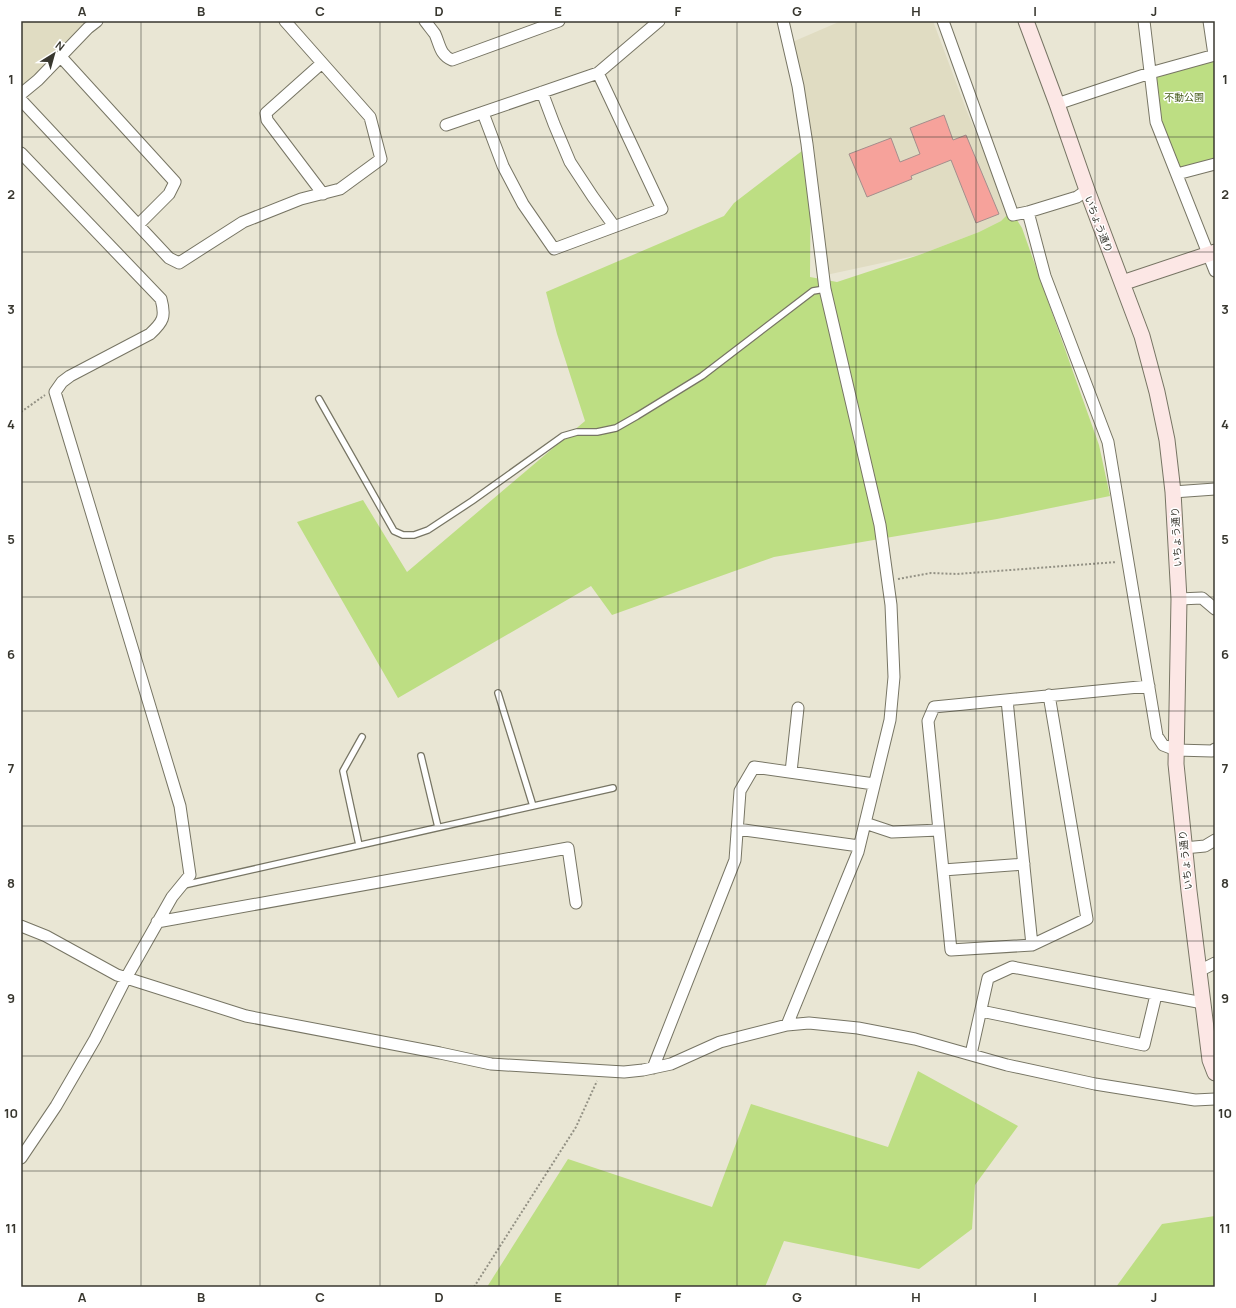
<svg xmlns="http://www.w3.org/2000/svg" width="1236" height="1308" font-family="Manrope,'Noto Sans JP',sans-serif">
<style>
.built{fill:#e0dcc2}
.green{fill:#bdde83}
.building{fill:#f6a29b;stroke:#a38e8c}
.lines{fill:none;stroke-linecap:round;stroke-linejoin:round}
.lane-casing{stroke:#777564;stroke-width:8}
.street-casing{stroke:#777564;stroke-width:13}
.secondary-casing{stroke:#777564;stroke-width:17}
.path{stroke:#939184;stroke-width:2;stroke-dasharray:2 2;stroke-linecap:butt}
.lane{stroke:#fff;stroke-width:5.5}
.street{stroke:#fff;stroke-width:11}
.secondary{stroke:#fce7e5;stroke-width:15}
.grid{fill:none;stroke:#38372f;stroke-width:1;stroke-opacity:0.55}
.labels{text-anchor:middle;stroke-width:3;stroke-linejoin:round;paint-order:stroke}
.park-label{font-size:10px;fill:#475c1b;stroke:#fff}
.street-label{font-size:10px;fill:#38372f;stroke:#fff}
.neatline{fill:none;stroke:#38372f;stroke-width:1.5}
.grid-label{font-size:13px;text-anchor:middle;font-weight:bold;fill:#38372f}
</style>
<rect width="100%" height="100%" fill="#e9e6d4"/>
<!-- built -->
<path class="built" d="M21 21H93L21 91Z
M841 21H933L966 109 1009 213 1001 221 979 232 919 255 826 275 790 43Z"/>
<!-- green -->
<path class="green" d="M1215 55V164L1177 174 1156 122 1150 73Z
M811 144 810 277 837 282 919 255 979 232 1001 221 1009 213 1017 220 1022 228 1099 445 1110 496 997 519 774 557 612 615 591 586 398 698 297 522 363 500 407 572 585 421 557 334 546 292 724 216 734 203Z
M918 1071 1018 1126 975 1185 972 1229 919 1269 784 1241 765 1287H487L568 1159 712 1207 751 1104 888 1147Z
M1215 1216V1287H1116L1162 1224Z"/>
<!-- building -->
<path class="building" d="M944 115 953 140 966 135 999 214 976 223 951 160 911 176 912 179 867 197 849 154 891 138 900 162 920 154 910 128Z"/>
<g class="lines">
<!-- lane casing -->
<g class="lane-casing">
<path id="lane" d="M319 399 394 531 403 535H414L428 530 472 501 563 436 577 432H597L616 428 637 416 702 376 813 291 825 289
M498 693 533 806
M421 756 438 827
M359 845 343 771 362 737
M184 885 613 788"/>
</g>
<!-- street casing -->
<g class="street-casing">
<path id="street" d="M425 21C428 25 432 30 435 34 440 45 440 55 452 60L559 21
M783 21 798 86 807 144 825 289 880 525 891 605 894 677 890 720 858 852 787 1025
M943 21 1013 215 1028 212 1077 197 1087 190
M1144 21 1156 122 1215 271
M1209 21 1214 55
M61 57 175 182 169 194 138 225
M322 63 266 113 267 120 323 194
M542 92 554 124 570 162 593 197 614 226
M21 94 38 80 88 28 97 21
M21 100 169 258 179 263 243 222 301 199 340 189 381 159 370 117 285 21
M1057 104 1150 73 1215 55
M483 113 503 166 523 204 554 249 662 209 598 73
M446 125 598 73 659 21
M21 153 161 299C166 317 163 322 150 334L70 376 62 382 55 392 180 806 190 875 172 897 126 978 95 1039 56 1106 21 1158
M1177 174 1215 164
M1028 212 1045 276 1108 442 1157 736 1163 745 1176 750 1212 751 1215 749
M1173 492 1215 489
M1179 599 1202 598 1215 609
M1049 695 1087 919 1032 945 951 950 928 721 934 707 1149 686
M1007 700 1032 945
M791 772 798 708
M865 823 892 832 939 830
M737 829 859 846
M1184 848 1205 846 1215 840
M943 870 1024 864
M157 922 568 848 576 903
M21 926 46 936 117 975 246 1016 440 1053 491 1064 624 1072 643 1070 671 1064 720 1042 787 1025 809 1023 858 1028 915 1039 1007 1065 1095 1084 1195 1100 1215 1099
M1199 971 1215 963
M981 1011 1144 1045 1156 995
M971 1054 988 978 1012 967 1203 1003
M653 1068 735 860 740 791 754 767 874 784"/>
</g>
<!-- secondary casing -->
<g class="secondary-casing">
<path id="secondary" d="M1026 21 1057 104 1087 190 1142 336 1157 392 1167 440 1173 492 1179 599 1176 764 1189 891 1210 1060 1215 1073
M1122 283 1215 252"/>
</g>
<!-- path -->
<path class="path" d="M21 412 45 395
M898 579 931 573 957 574 1117 562
M474 1287 576 1127 597 1081"/>
<!-- lane -->
<use href="#lane" class="lane"/>
<!-- street -->
<use href="#street" class="street"/>
<!-- secondary -->
<use href="#secondary" class="secondary"/>
</g>
<!-- grid -->
<path class="grid" d="M141 21V1287M260 21V1287M380 21V1287M499 21V1287M618 21V1287M737 21V1287M856 21V1287M976 21V1287M1095 21V1287M21 137H1215M21 252H1215M21 367H1215M21 482H1215M21 597H1215M21 711H1215M21 826H1215M21 941H1215M21 1056H1215M21 1171H1215"/>
<g class="labels">
<!-- park labels -->
<g class="park-label">
<text x="1184" y="101">不動公園</text>
</g>
<!-- street labels -->
<g class="street-label">
<text transform="translate(1099 224) rotate(69)" y="4">いちょう通り</text>
<text transform="translate(1176 537) rotate(-93)" y="4">いちょう通り</text>
<text transform="translate(1185 860) rotate(-96)" y="4">いちょう通り</text>
</g>
</g>
<!-- border -->
<rect width="1236" height="1308" fill="none" stroke="#ffffff" stroke-width="44"/>
<!-- north arrow -->
<g transform="translate(54 54) rotate(37)" stroke="#ffffff" stroke-width="3" paint-order="stroke">
<path d="M0-3L7 15L0 10L-7 15Z" fill="#38372f"/>
<text y="-6" font-size="11" font-weight="bold" text-anchor="middle" fill="#38372f">N</text>
</g>
<rect x="22" y="22" width="1192" height="1264" class="neatline"/>
<g class="grid-label">
<text x="82" y="16">A</text>
<text x="201" y="16">B</text>
<text x="320" y="16">C</text>
<text x="439" y="16">D</text>
<text x="558" y="16">E</text>
<text x="678" y="16">F</text>
<text x="797" y="16">G</text>
<text x="916" y="16">H</text>
<text x="1035" y="16">I</text>
<text x="1154" y="16">J</text>
<text x="11" y="84">1</text>
<text x="1225" y="84">1</text>
<text x="11" y="199">2</text>
<text x="1225" y="199">2</text>
<text x="11" y="314">3</text>
<text x="1225" y="314">3</text>
<text x="11" y="429">4</text>
<text x="1225" y="429">4</text>
<text x="11" y="544">5</text>
<text x="1225" y="544">5</text>
<text x="11" y="659">6</text>
<text x="1225" y="659">6</text>
<text x="11" y="773">7</text>
<text x="1225" y="773">7</text>
<text x="11" y="888">8</text>
<text x="1225" y="888">8</text>
<text x="11" y="1003">9</text>
<text x="1225" y="1003">9</text>
<text x="11" y="1118">10</text>
<text x="1225" y="1118">10</text>
<text x="11" y="1233">11</text>
<text x="1225" y="1233">11</text>
<text x="82" y="1302">A</text>
<text x="201" y="1302">B</text>
<text x="320" y="1302">C</text>
<text x="439" y="1302">D</text>
<text x="558" y="1302">E</text>
<text x="678" y="1302">F</text>
<text x="797" y="1302">G</text>
<text x="916" y="1302">H</text>
<text x="1035" y="1302">I</text>
<text x="1154" y="1302">J</text>
</g>
</svg>
